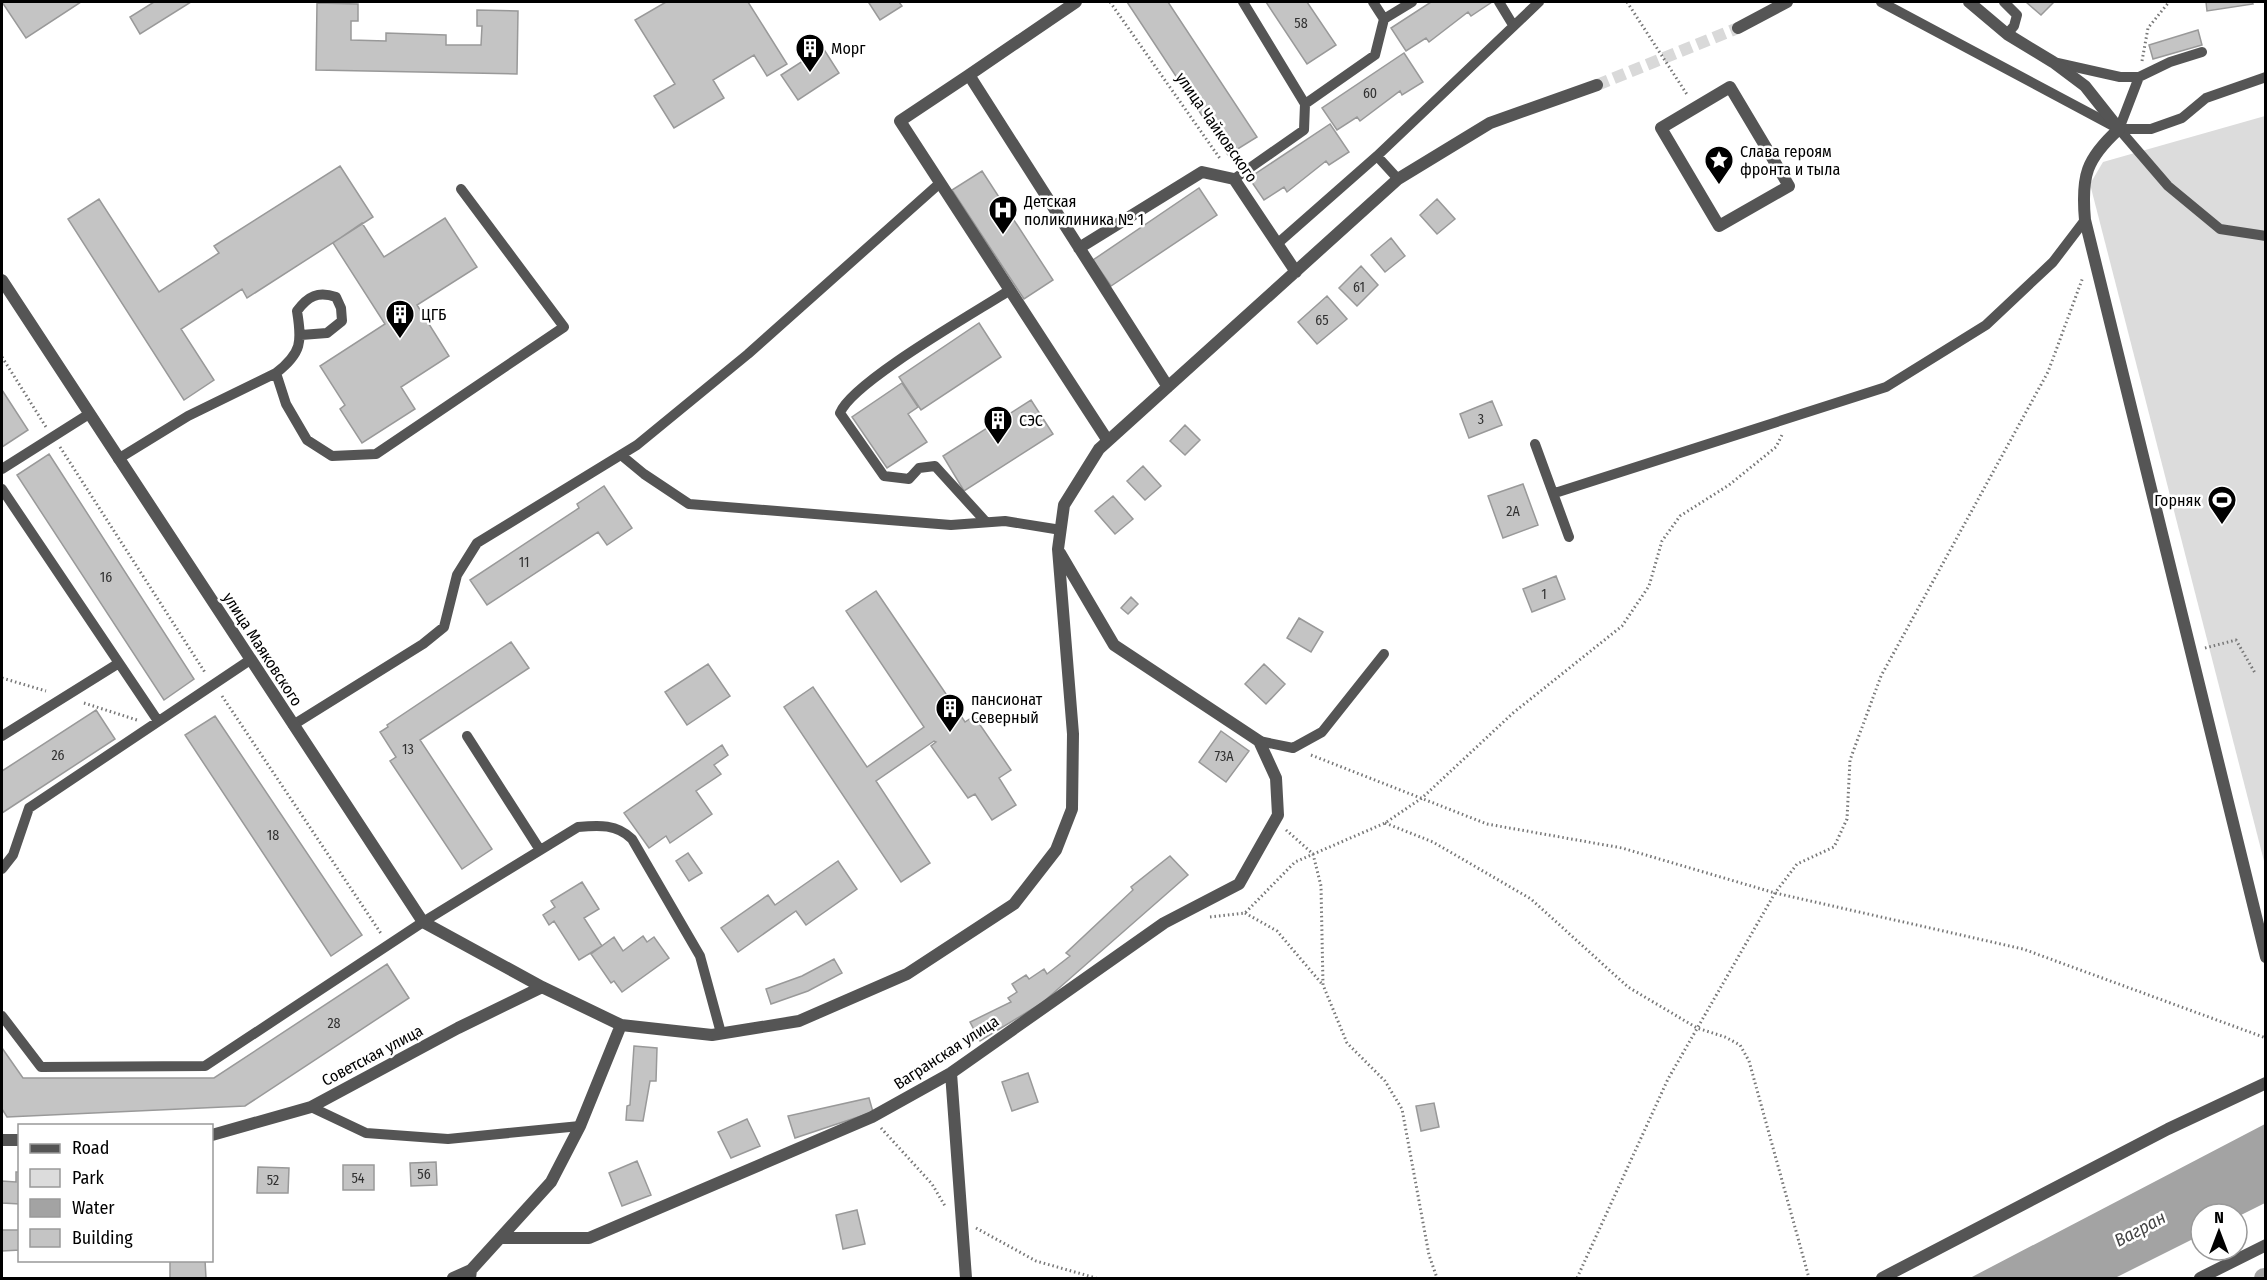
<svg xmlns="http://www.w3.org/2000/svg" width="2267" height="1280" font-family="'Fira Sans Condensed',sans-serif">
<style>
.green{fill:#dcdcdc}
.water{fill:#a3a3a3}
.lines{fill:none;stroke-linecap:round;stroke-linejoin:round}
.canal{stroke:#a3a3a3;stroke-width:20}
.building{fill:#c4c4c4;stroke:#999;stroke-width:1.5}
.street-tunnel{stroke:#d9d9d9;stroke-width:12;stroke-dasharray:12 6;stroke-linecap:butt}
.path{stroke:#777;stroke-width:3;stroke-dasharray:1.5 3;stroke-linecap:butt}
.lane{stroke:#555;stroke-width:10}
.street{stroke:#555;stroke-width:12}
.labels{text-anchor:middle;stroke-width:5;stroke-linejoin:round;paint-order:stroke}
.number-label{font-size:14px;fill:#313131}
.poi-label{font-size:16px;fill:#000;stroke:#fff;text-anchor:start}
.street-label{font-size:16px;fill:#000;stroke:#fff}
.water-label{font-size:18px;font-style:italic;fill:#444;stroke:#fff}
</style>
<rect width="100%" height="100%" fill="#fff"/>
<!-- green -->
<path class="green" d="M2265 116V865L2090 184 2103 162Z"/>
<!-- water -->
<path class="water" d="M2265 1124V1203L2237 1217V1214H2201V1235L2115 1278H1970Z"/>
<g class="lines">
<!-- canal -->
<path class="canal" d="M2264 1278H2266"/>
</g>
<!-- building -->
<path class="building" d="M2 2H81L26 38Z
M154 2H191L140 34 130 17Z
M666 2H748L787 64 767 76 754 55 713 80 724 98 674 128 654 96 675 84 635 20Z
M871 2H899L902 6 880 20 869 3Z
M1127 2H1168L1257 137 1228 155Z
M1266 2H1307L1336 45 1307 64Z
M1431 2H1492L1471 16 1468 12 1429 42 1426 38 1406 51 1391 28Z
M2026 2H2054L2041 15Z
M2206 2H2252L2253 4 2207 11Z
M317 3 358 4V21H351V40L386 41V33L446 35V45H481L482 26H477V10L518 11 517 74 316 70Z
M2198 30 2202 45 2153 59 2149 45Z
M823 48 839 73 798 100 781 75Z
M1404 53 1423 82 1402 95 1400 91 1360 121 1357 117 1337 130 1322 108Z
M1330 124 1349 152 1329 165 1326 161 1287 192 1284 187 1264 200 1249 178Z
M340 166 373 217 247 298 242 289 181 329 214 380 184 400 68 219 99 199 159 292 219 253 214 246Z
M982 171 1053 280 1024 299 952 190Z
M1199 188 1217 215 1111 286 1093 260Z
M1437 199 1455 219 1437 234 1420 215Z
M445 218 477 267 417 305 449 356 401 387 415 409 362 443 340 409 345 405 320 366 385 324 333 243 362 223 384 257Z
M1391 238 1405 256 1385 272 1371 255Z
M1361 266 1378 285 1357 306 1339 288Z
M1327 296 1347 319 1317 344 1298 322Z
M979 323 1001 357 921 410 899 377Z
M902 383 918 407 908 414 927 442 887 468 852 417Z
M2 390 28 430 2 447Z
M1031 400 1053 434 964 491 943 456Z
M1492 401 1502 425 1469 438 1460 414Z
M1185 425 1200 440 1185 455 1170 441Z
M49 454 194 679 164 700 17 475Z
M1143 466 1161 486 1145 500 1127 481Z
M1523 484 1538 525 1503 538 1488 496Z
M604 486 632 528 607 545 598 532 487 605 470 580 579 508 577 504Z
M1113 496 1133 519 1115 534 1095 511Z
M1556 576 1565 599 1532 612 1523 589Z
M876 591 965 722 974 716 1011 770 999 778 1016 805 992 820 975 794 968 798 931 746 936 742 934 741 876 781 930 863 901 882 784 707 813 687 867 767 924 727 846 611Z
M1131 597 1138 604 1128 614 1121 608Z
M1299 618 1323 632 1311 652 1287 638Z
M511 642 529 668 420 740 492 849 462 869 390 761 396 757 380 732 388 727 387 725Z
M708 664 730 696 687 725 665 692Z
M1264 664 1285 684 1266 704 1245 684Z
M96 710 115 739 2 813V771Z
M215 716 362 935 331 956 185 735Z
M1221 731 1249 751 1226 782 1199 762Z
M722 745 728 755 714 765 721 774 696 791 712 814 670 843 666 836 649 848 624 813Z
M688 853 702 873 689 881 676 861Z
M1170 856 1188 875 1042 1003 980 1041 970 1022 1011 1002 1008 998 1017 992 1012 984 1026 975 1029 979 1044 969 1047 974 1070 956 1066 953 1133 890 1131 887Z
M838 861 857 889 806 925 796 911 738 952 721 928 768 895 775 905Z
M582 882 599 909 584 918 602 946 579 960 554 921 549 925 543 915 555 907 551 901Z
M643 936 647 942 654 937 669 958 622 992 614 981 611 983 591 954 614 937 623 951Z
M834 959 842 973 808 991 771 1004 766 989 802 976Z
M387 964 409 998 245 1106 7 1117 2 1109V1048L23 1078H214Z
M634 1046 657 1048 656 1081H650L643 1121 626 1120 627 1106 630 1105Z
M1028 1073 1038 1102 1012 1111 1002 1082Z
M869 1098 873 1112 795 1138 788 1116Z
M1434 1103 1439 1127 1421 1131 1416 1106Z
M747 1119 760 1146 731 1158 718 1132Z
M637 1161 651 1195 622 1206 609 1173Z
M436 1162 437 1185 411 1186 410 1163Z
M343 1165H374V1190H343Z
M258 1167 289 1168 288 1193H257Z
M16 1172H20V1204L2 1203V1181L16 1182Z
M857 1210 865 1244 843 1249 836 1215Z
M2 1230H20V1250L2 1251Z
M170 1260H205L206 1278H170Z"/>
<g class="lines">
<!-- street-tunnel -->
<path class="street-tunnel" d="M1597 85 1738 28"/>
<!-- path -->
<path class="path" d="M1110 2 1221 160
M1627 2 1688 96
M2142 61 2148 28 2169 2
M2 357 46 427
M60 447 206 674
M2205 648 2236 640 2255 673
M2 678 46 691
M222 696 382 935
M84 703 137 720
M1311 755 1487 824 1622 848 1775 893 2023 949 2266 1038
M1385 823 1433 842 1531 899 1628 987 1697 1028 1725 1037 1740 1045 1749 1061 1809 1278
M1286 830 1313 854 1321 886 1323 985 1347 1043 1385 1081 1402 1109 1429 1255 1437 1278
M1245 913 1277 931 1322 984
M1210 917 1245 913 1295 862 1385 823 1422 798 1513 713 1622 626 1649 586 1662 541 1680 516 1729 485 1776 447 1782 435
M881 1128 932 1184 945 1206
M976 1228 1036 1261 1096 1278
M1577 1278 1668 1079 1775 893 1797 864 1834 847 1847 819 1850 760 1881 676 2048 372 2083 277"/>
<!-- lane -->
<path class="lane" d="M1243 2 1305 104
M1373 2 1384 19
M1499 2 1513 25
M1881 2 2119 129 2168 186 2220 229 2266 236
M2004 2 2017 15 2014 26 2007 34
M2053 62 2120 77H2139L2170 62 2202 52
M2119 129H2151L2182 118 2206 98 2266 77
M2119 129 2139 77
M1377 156 1398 179
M1234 179 1304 130 1305 104 1375 55 1384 19 1412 2
M1277 244 1377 156 1539 2
M276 373C302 353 302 342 297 311 308 296 318 291 336 297L341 308 342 321 327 333 301 335
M1535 444 1569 537
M621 455 644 474 689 504 951 525 1005 521 1061 530
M118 459 188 416 276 373 286 404 307 440 332 456 376 454 564 327 461 189
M2 469 89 414
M2 489 158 721
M1555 493 1886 387 1986 325 2053 262 2085 220
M986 522 935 466 919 468 909 479 884 476 840 413C852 382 976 312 1010 290
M293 725 423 644 444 627 457 575 477 543 637 445 748 354 940 183
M2 736 119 663
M467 736 540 850
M1259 741 1293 748 1322 732 1384 654
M2 869 13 855 29 808 250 660
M2 1016 41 1067 205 1066 423 922 578 827C599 825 617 824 632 839L700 956 721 1033
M311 1107 366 1133 448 1139 580 1126"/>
<!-- street -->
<path class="street" d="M1076 2 969 75 1168 387
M1969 2 2007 34 2053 62 2085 86 2119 129C2086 159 2081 176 2085 220L2266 957
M1738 28 1787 2
M969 75 900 121 1108 441
M1730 87 1789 186 1719 226 1661 128Z
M1079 248 1202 172 1234 179 1296 272
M2 280 423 922 542 987 621 1025 712 1035 799 1021 907 974 1014 904 1056 850 1072 809 1073 734 1058 549 1064 505 1099 449 1398 179 1490 123 1597 85
M951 1073 966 1278
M212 1135 311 1107 458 1028 542 987
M2 1140H20
M500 1238H589L872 1117 951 1073 1164 923 1239 884 1278 815 1276 778 1259 741 1114 645 1060 553
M453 1278 471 1270
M470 1278 471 1270 551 1182 580 1126 621 1025
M1882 1278 2168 1129 2266 1083
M2200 1278 2266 1245"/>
</g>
<!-- icons -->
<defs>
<g id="building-pin" transform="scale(1.5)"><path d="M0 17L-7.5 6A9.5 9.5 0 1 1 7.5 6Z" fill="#000" stroke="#fff"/><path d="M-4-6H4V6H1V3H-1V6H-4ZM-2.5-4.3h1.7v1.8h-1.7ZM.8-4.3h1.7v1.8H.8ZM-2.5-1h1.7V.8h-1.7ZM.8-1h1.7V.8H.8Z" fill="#fff"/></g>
<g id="sight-pin" transform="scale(1.5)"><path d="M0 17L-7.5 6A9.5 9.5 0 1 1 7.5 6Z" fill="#000" stroke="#fff"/><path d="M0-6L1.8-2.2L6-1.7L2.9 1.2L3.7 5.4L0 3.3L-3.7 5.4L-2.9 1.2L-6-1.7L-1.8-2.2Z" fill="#fff"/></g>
<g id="hospital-pin" transform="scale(1.5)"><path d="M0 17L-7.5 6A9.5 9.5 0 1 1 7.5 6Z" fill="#000" stroke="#fff"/><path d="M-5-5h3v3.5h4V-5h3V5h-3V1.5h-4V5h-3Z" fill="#fff"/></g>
<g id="stadium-pin" transform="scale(1.5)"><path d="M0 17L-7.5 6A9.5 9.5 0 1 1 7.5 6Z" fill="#000" stroke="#fff"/><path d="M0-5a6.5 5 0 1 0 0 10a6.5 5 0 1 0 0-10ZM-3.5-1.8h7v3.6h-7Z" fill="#fff"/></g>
</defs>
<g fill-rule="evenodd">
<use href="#building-pin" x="810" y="48"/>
<use href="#sight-pin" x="1719" y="160"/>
<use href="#hospital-pin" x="1003" y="210"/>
<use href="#building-pin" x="400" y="314"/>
<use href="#building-pin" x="998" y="420"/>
<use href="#stadium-pin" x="2222" y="500"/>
<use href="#building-pin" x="950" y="708"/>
</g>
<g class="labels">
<!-- number labels -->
<g class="number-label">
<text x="1301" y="28">58</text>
<text x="1370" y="98">60</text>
<text x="1359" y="292">61</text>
<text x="1322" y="325">65</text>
<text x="1481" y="424">3</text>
<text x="1513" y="516">2А</text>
<text x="524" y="567">11</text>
<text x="106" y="582">16</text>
<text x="1544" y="599">1</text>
<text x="408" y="754">13</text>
<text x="58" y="760">26</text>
<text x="1224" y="761">73А</text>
<text x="273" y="840">18</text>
<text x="334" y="1028">28</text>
<text x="424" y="1179">56</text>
<text x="358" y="1183">54</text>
<text x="273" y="1185">52</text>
</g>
<!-- poi labels -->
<g class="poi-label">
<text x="831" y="54">Морг</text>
<text x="1740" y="157">Слава героям<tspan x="1740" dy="18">фронта и тыла</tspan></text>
<text x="1024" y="207">Детская<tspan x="1024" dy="18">поликлиника № 1</tspan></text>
<text x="421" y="320">ЦГБ</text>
<text x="1019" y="426">СЭС</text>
<text x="2201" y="506" text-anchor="end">Горняк</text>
<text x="971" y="705">пансионат<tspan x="971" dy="18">Северный</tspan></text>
</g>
<!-- street labels -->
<g class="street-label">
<text transform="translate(1217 127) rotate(55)" y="6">улица Чайковского</text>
<text transform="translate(263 649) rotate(57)" y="6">улица Маяковского</text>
<text transform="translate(946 1052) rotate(-33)" y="6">Вагранская улица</text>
<text transform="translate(372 1055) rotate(-28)" y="6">Советская улица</text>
</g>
<!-- water labels -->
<g class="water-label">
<text transform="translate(2140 1229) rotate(-28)" y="6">Вагран</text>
</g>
</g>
<!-- border -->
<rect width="2267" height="1280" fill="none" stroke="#000000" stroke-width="6"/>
<!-- legend -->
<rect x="18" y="1124" width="195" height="138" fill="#ffffff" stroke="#999999" stroke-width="1.5"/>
<rect x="30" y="1144" width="30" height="9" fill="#555555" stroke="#999999" stroke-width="1.5"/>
<text x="72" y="1154" font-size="18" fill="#000000">Road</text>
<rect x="30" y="1169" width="30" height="18" fill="#dcdcdc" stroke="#999999" stroke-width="1.5"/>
<text x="72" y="1184" font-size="18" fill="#000000">Park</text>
<rect x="30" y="1199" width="30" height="18" fill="#a3a3a3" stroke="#999999" stroke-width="1.5"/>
<text x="72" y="1214" font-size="18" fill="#000000">Water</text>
<rect x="30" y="1229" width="30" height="18" fill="#c4c4c4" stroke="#999999" stroke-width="1.5"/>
<text x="72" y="1244" font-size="18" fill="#000000">Building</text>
<!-- north arrow -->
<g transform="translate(2219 1232)"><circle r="28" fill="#ffffff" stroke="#999999" stroke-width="1.5"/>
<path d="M0-4.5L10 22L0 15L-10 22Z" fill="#000000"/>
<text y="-9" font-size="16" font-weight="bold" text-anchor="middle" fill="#000000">N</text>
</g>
</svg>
